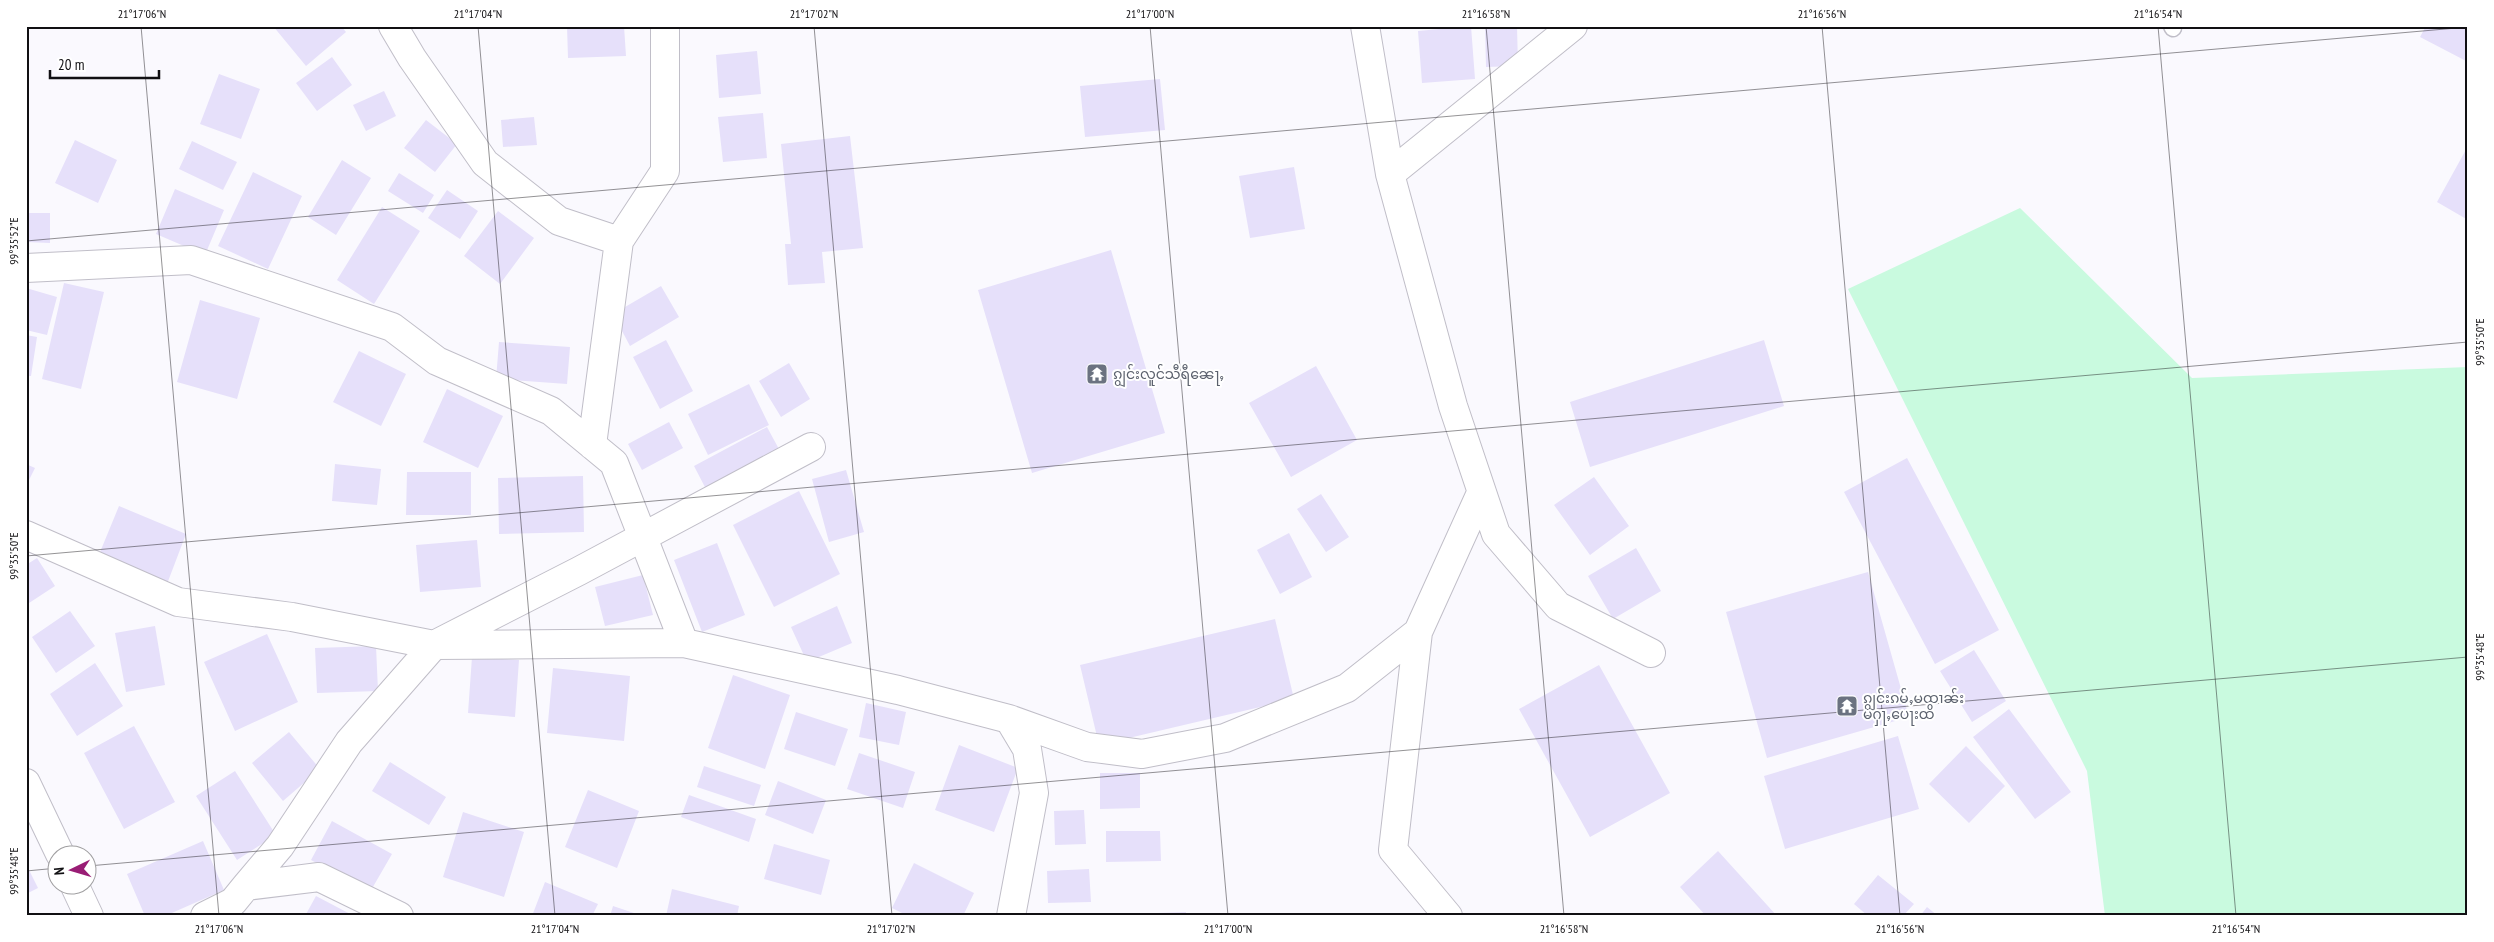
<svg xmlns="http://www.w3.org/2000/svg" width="2494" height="942" font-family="'PT Sans Narrow','Noto Sans Myanmar',sans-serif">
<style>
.green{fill:#c9fadf}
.building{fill:#e6e0fa}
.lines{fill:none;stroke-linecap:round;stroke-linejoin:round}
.service-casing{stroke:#c0bec8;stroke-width:19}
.minor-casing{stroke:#c0bec8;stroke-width:30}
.service{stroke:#fff;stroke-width:16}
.minor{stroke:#fff;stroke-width:28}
.ticks{fill:none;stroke:#111013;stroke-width:1;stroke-opacity:0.45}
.labels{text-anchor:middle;stroke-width:4;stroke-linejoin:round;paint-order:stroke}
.worship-label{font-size:14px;fill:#5b616d;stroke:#fff;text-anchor:start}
.neatline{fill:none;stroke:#111013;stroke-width:2}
.ticks-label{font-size:12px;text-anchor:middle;fill:#111013}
</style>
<rect width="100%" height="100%" fill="#faf9fe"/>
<!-- green -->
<path class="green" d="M2020 208 2192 378 2468 367V916H2105L2087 771 1848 289Z"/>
<!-- building -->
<path class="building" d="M273 26H341L346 32 306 66Z
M567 26H624L626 56 568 58Z
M1471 26 1475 79 1422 83 1418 31Z
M1485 26H1517L1518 66 1486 67Z
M2426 26H2468V62L2420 37Z
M757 51 761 94 719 98 716 55Z
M332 57 352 85 317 111 296 83Z
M219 74 260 89 241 139 200 124Z
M1160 79 1165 130 1085 137 1080 86Z
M384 91 396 116 366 131 353 105Z
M763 113 767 158 723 162 718 117Z
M534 117 537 145 503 147 501 120Z
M426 120 457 144 435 172 404 148Z
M850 136 863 248 822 252 825 283 788 285 785 244H791L781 144Z
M75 140 117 160 98 203 55 183Z
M192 141 237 162 223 190 179 169Z
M2468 146V220L2437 202Z
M342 160 371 178 336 235 308 217Z
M1294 167 1305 229 1250 238 1239 176Z
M253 172 302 196 268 269 218 246Z
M399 173 434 195 423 213 388 191Z
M175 189 224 210 205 255 156 234Z
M447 190 478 211 460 239 428 218Z
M382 207 420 231 374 304 337 280Z
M498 211 534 238 500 284 464 256Z
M26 213H50V243L26 242Z
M1111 250 1165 433 1032 473 978 290Z
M64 283 104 292 81 389 42 379Z
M661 286 679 317 630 346 613 314Z
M26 288 57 297 47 335 26 330Z
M200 300 260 318 237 399 177 382Z
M26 335 37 337 31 376H26Z
M666 340 693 391 660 409 633 357Z
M1764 340 1784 406 1590 467 1570 402Z
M499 342 570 347 567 384 496 379Z
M359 351 406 374 381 426 333 402Z
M789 363 810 399 781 417 759 381Z
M1316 366 1357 440 1291 477 1249 403Z
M749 384 769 425 708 455 688 414Z
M447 389 503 416 478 468 423 442Z
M669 422 683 448 642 470 628 444Z
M767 427 780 451 707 491 694 466Z
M1907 458 1999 630 1935 664 1844 492Z
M26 464 35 468 26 486Z
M335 464 381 469 377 505 332 501Z
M846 470 864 532 829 542 812 479Z
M407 472H471V515H406Z
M583 476 584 532 499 534 498 478Z
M1594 477 1629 526 1590 555 1554 505Z
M799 491 840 574 774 607 733 525Z
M1321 494 1349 537 1326 552 1297 509Z
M119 506 186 534 167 584 98 557Z
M1289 533 1312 577 1280 594 1257 550Z
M477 540 481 587 420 592 416 545Z
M717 543 745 615 702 632 674 560Z
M1636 548 1661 591 1613 619 1588 576Z
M37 558 55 586 26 605V565Z
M1868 572 1909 717 1767 758 1726 612Z
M643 575 653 615 605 626 595 587Z
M837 606 852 643 807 662 791 627Z
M70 611 95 646 56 673 32 637Z
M1275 619 1294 699 1099 745 1080 665Z
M155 626 165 685 126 692 115 633Z
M267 634 298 702 235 731 204 662Z
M376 646 378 691 317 693 315 648Z
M1974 650 2006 701 1972 722 1940 671Z
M472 657 519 660 515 717 468 713Z
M95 663 123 706 77 736 50 694Z
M1599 665 1670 793 1590 837 1519 709Z
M553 668 630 676 624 741 547 733Z
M733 675 790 695 765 769 708 748Z
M866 703 906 712 899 745 859 737Z
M2009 709 2071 792 2035 819 1973 737Z
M796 712 848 729 835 766 784 749Z
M134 726 175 802 124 829 84 753Z
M289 732 320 769 283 801 252 763Z
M1898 736 1919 809 1785 849 1764 776Z
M959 745 1018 768 994 832 935 810Z
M1966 746 2005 786 1969 823 1929 784Z
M859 753 915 772 903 808 847 789Z
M390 762 446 797 429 825 372 791Z
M704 766 761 785 754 806 697 787Z
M235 771 276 835 237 860 196 796Z
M1100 773H1140V808L1100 809Z
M778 781 826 800 813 834 765 815Z
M588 790 639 811 617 868 565 847Z
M689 795 756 819 749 842 681 817Z
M1084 810 1086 844 1055 845 1054 811Z
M463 812 524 832 504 897 443 877Z
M332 821 392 854 370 892 311 860Z
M1106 831H1160L1161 861 1106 862Z
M203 841 224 890 165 916H145L127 874Z
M774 844 830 860 821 895 764 879Z
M1718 851 1777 916H1706L1680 887Z
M914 863 974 893 963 916H908L892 908Z
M26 864 38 888 26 894Z
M1089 869 1091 902 1048 903 1047 871Z
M1878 875 1914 904 1903 916H1868L1854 904Z
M545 882 598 904 592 916H532Z
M672 889 739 906 737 916H666Z
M316 896 354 916H305Z
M613 906 640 915V916H610Z
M1927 907 1938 916H1920Z
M1186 912V916H1128V914Z"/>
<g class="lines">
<!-- service casing -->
<g class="service-casing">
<path id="service" d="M2172 26 2173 28"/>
</g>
<!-- minor casing -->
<g class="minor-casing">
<path id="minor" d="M393 26 412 58 485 163 559 221 619 241
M1365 26 1390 174 1453 406 1496 534 1558 606 1651 653
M1390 174 1573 26
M26 268 191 260 392 327 437 361 551 411 614 463 684 643 898 690 1009 719 1027 749 1034 793 1011 916
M592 445 619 241 665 171V26
M26 535 178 602 292 617 434 645 579 571 811 447
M1009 719 1087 747 1142 754 1225 738 1347 688 1418 632
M26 783 60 854
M74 884 89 916
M246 886 319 877 399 916
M205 916 233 902 246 886 280 846 349 742 434 645 684 643
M1448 916 1393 850 1418 632 1481 493"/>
</g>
<!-- service -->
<use href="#service" class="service"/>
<!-- minor -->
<use href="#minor" class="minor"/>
</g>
<!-- ticks -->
<path class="ticks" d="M141 26 219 916M478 26 555 916M814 26 892 916M1150 26 1228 916M1486 26 1564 916M1822 26 1900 916M2158 26 2236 916M26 241 2468 27M26 556 2468 342M88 866 2468 657M26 871 58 868"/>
<!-- icons -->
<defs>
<g id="temple-square" transform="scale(1.125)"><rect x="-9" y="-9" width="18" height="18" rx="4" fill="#6b7280" stroke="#fff"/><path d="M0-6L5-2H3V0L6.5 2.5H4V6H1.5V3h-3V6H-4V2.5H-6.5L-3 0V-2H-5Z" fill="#fff"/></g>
</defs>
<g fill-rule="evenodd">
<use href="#temple-square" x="1097" y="374"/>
<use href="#temple-square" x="1847" y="706"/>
</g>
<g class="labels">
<!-- worship labels -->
<g class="worship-label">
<text x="1113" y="379">ၵျွင်းလူင်သီရီၼေႃႇ</text>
<text x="1863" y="703">ၵျွင်းၵမ်ႇမထၢၼ်း<tspan x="1863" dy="16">မႁႃႇပေႃးထိ</tspan></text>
</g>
</g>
<!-- border -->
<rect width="2494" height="942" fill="none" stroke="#ffffff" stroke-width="55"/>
<!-- north arrow -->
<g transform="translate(72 870) rotate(265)"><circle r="24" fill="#ffffff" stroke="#a09fa1"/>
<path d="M0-4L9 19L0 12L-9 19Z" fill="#991d75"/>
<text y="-8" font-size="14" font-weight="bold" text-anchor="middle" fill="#111013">N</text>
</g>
<!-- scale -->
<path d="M50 70v8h109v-8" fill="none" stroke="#111013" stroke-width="2.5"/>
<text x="58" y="70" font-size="15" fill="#111013" stroke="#ffffff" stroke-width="4" paint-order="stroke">20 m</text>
<rect x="28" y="28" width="2438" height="886" class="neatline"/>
<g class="ticks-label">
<text x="142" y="18">21°17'06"N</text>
<text x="478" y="18">21°17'04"N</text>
<text x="814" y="18">21°17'02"N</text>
<text x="1150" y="18">21°17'00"N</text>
<text x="1486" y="18">21°16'58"N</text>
<text x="1822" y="18">21°16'56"N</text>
<text x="2158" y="18">21°16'54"N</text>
<text transform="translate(14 241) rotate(-90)" y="4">99°35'52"E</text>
<text transform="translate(2480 342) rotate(-90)" y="4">99°35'50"E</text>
<text transform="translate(14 556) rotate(-90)" y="4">99°35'50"E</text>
<text transform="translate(2480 657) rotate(-90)" y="4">99°35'48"E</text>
<text transform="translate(14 871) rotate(-90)" y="4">99°35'48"E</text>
<text x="219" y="933">21°17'06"N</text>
<text x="555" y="933">21°17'04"N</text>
<text x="891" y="933">21°17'02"N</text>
<text x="1228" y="933">21°17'00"N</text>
<text x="1564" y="933">21°16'58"N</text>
<text x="1900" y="933">21°16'56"N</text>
<text x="2236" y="933">21°16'54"N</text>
</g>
</svg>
